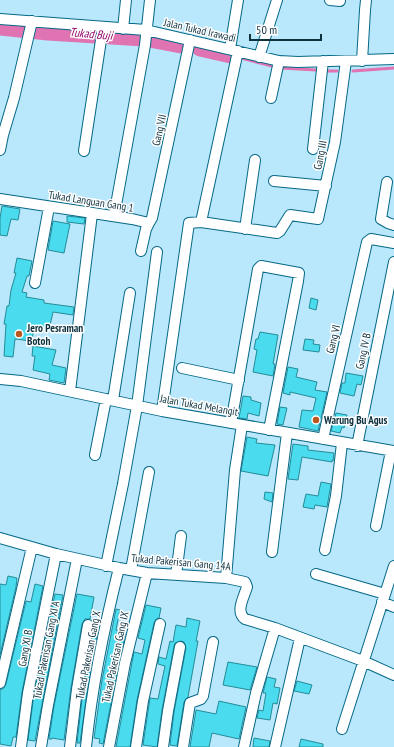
<svg xmlns="http://www.w3.org/2000/svg" width="394" height="747" font-family="'PT Sans Narrow',sans-serif">
<style>
.lines{fill:none;stroke-linecap:round;stroke-linejoin:round}
.stream{stroke:#e073b1;stroke-width:3}
.river{stroke:#e073b1;stroke-width:17}
.building{fill:#4adcee;stroke:#238c98}
.street-casing{stroke:#046886;stroke-width:12}
.street{stroke:#fff;stroke-width:10}
.poi-dot{fill:#ba571d;stroke:#fff;stroke-width:1.5}
.labels{text-anchor:middle;stroke-width:3;stroke-linejoin:round;paint-order:stroke}
.street-label{font-size:11px;fill:#0e313e;stroke:#fff}
.poi-label{font-size:11px;font-weight:bold;fill:#0e313e;stroke:#fff;text-anchor:start}
.water-label{font-size:12px;font-style:italic;fill:#920467;stroke:#fff}
</style>
<rect width="100%" height="100%" fill="#b9e7fc"/>
<g class="lines">
<!-- stream -->
<path class="stream" d="M241 58 272 66
M281 68 316 70
M328 71H337
M353 71 394 68"/>
<!-- river -->
<path class="river" d="M0 27 48 32 144 38 181 45
M200 48 231 55"/>
</g>
<!-- building -->
<path class="building" d="M2 206 20 209 18 220 11 219 7 236 0 235V218Z
M67 216 85 218 84 224 67 222Z
M53 221 70 224 64 253 48 250Z
M17 258 32 261 29 276H27L22 292 27 293 26 297 44 300V303L74 307 73 315 53 312 49 330 34 326 32 341 15 339 13 357 4 356 6 324H4L7 306H9L11 290 16 273H14Z
M311 298 318 300 316 310 309 308Z
M260 332 278 335 273 364H275L273 376 253 372 257 350 254 349 256 339H258Z
M305 339 314 340 313 344 320 345 319 352 303 350Z
M33 346 56 350 52 365 66 368 64 383 49 380 50 374 33 370 35 356H32Z
M288 367 298 369 296 377 317 382 315 390 327 392 318 431 299 427 302 410 313 411 316 398 290 392V395L283 393Z
M346 373 363 376 361 385 357 384 354 396 340 393 342 383H345Z
M243 396 251 397V400L261 403 259 416 248 413 247 419 239 418Z
M280 407 287 408 283 425 277 424Z
M336 413 347 415 344 428 342 427 340 433 331 431Z
M247 437 257 439 256 443 275 445 268 476 241 471Z
M293 444 308 446V450L334 453 333 461 332 460V462L302 457 298 480 288 479Z
M321 482 331 484 327 507 315 505 314 509 303 507 306 494 318 496Z
M265 492 273 493 272 502 264 499Z
M8 576 17 578 16 587 0 655V584L6 585Z
M35 584 43 586 22 692 16 737H13L11 746 0 744V690L4 688 6 684 26 601 31 602Z
M55 594 63 595 35 741 28 740 34 694Z
M77 594 94 597 90 619H85L82 624 71 688 64 740 52 738V739H49L54 706Z
M146 605 161 608 159 618 156 619 154 623 137 700 130 747H116L134 652 142 654 145 640 138 638Z
M116 609 120 610 116 630 126 632 119 662 103 744 99 743 100 739 94 738 102 680Z
M187 618 200 621 196 641H198L188 697 184 702 177 746 170 745 174 712 186 648 184 642 181 641 175 643 174 646 162 710 157 747 143 745 150 698 158 699 165 666 158 664 159 657 166 659 170 641 173 642 176 625 186 627Z
M94 623 99 624 89 678 80 743H77L83 690Z
M228 662 257 667 250 690 223 685Z
M267 677 276 679 274 687 280 688 277 704 273 703 270 720 257 718 259 710 263 711 266 693H263Z
M297 681 312 685 309 694 294 691Z
M219 701 246 707 239 739 212 733 209 747H190L196 710 216 714Z
M254 738 270 741 269 747H253Z
M301 739 323 744V747H299Z"/>
<g class="lines">
<!-- street casing -->
<g class="street-casing">
<path id="street" d="M330 0 340 1
M0 19 146 30 279 61 298 62 394 59
M123 29 126 0
M230 49 238 0
M259 57 277 0
M362 61 365 10 366 0
M271 98 279 61
M313 149 323 61
M0 150 3 135 14 98 32 21
M84 151 103 27
M274 181 326 186
M387 182 381 219 388 223 394 225
M0 199 132 219 149 223 146 229 141 251
M114 216 145 45 150 0
M201 222 238 51
M149 223 152 218 190 40
M245 229 255 160
M35 283 49 207
M182 368 239 380
M0 379 21 381 162 411 394 451
M70 391 92 214
M113 400 130 293
M162 411 189 223 201 222 277 233 280 231 290 215 318 219 335 142 346 61
M231 423 258 269 261 266 299 273 298 281 269 430
M323 439 367 242 371 239 394 243
M357 446 394 262
M95 455 106 399
M376 526 391 451
M0 538 56 554 119 568 147 573 226 578 245 582 246 584 247 587C244 597 235 612 245 619L275 628 363 661 394 675
M325 550 336 496 342 443
M272 552 287 433
M106 566 123 484 137 406 157 252
M131 570 149 472
M316 574 385 594
M176 575 181 536
M226 578 235 470 242 425
M382 602 394 607
M0 683 32 547
M342 729 394 566
M21 747 28 693 56 554
M41 747 48 705 77 559
M70 747 77 689 88 625
M86 747C92 686 104 627 119 568
M109 747 125 663 147 573
M136 747 143 701 160 624
M163 747 168 711 180 647
M183 747 190 703 201 699 203 696 213 642
M244 747 256 693 275 628
M275 747 300 638"/>
</g>
<!-- street -->
<use href="#street" class="street"/>
</g>
<!-- markers -->
<g class="poi-dot">
<circle cx="19" cy="334" r="4"/>
<circle cx="316" cy="420" r="4"/>
</g>
<g class="labels">
<!-- street labels -->
<g class="street-label">
<text transform="translate(200 30) rotate(13)" y="4">Jalan Tukad Irawadi</text>
<text transform="translate(159 130) rotate(-78)" y="4">Gang VII</text>
<text transform="translate(320 155) rotate(-79)" y="4">Gang III</text>
<text transform="translate(91 201) rotate(9)" y="4">Tukad Languan Gang 1</text>
<text transform="translate(333 339) rotate(-77)" y="4">Gang VI</text>
<text transform="translate(363 351) rotate(-78)" y="4">Gang IV B</text>
<text transform="translate(199 405) rotate(10)" y="4">Jalan Tukad Melangit</text>
<text transform="translate(181 562) rotate(5)" y="4">Tukad Pakerisan Gang 14A</text>
<text transform="translate(25 648) rotate(-80)" y="4">Gang XI B</text>
<text transform="translate(46 650) rotate(-79)" y="4">Tukad Pakerisan Gang XI A</text>
<text transform="translate(88 655) rotate(-79)" y="4">Tukad Pakerisan Gang X</text>
<text transform="translate(115 657) rotate(-78)" y="4">Tukad Pakerisan Gang IX</text>
</g>
<!-- poi labels -->
<g class="poi-label">
<text x="27" y="332">Jero Pesraman<tspan x="27" dy="13">Botoh</tspan></text>
<text x="324" y="424">Warung Bu Agus</text>
</g>
<!-- water labels -->
<g class="water-label">
<text transform="translate(91 34) rotate(5)" y="4">Tukad Buji</text>
</g>
</g>
<!-- scale -->
<path d="M250 34v6h71v-6" fill="none" stroke="#0e313e" stroke-width="2"/>
<text x="256" y="34" font-size="12" fill="#0e313e" stroke="#ffffff" stroke-width="3" paint-order="stroke">50 m</text>
</svg>
